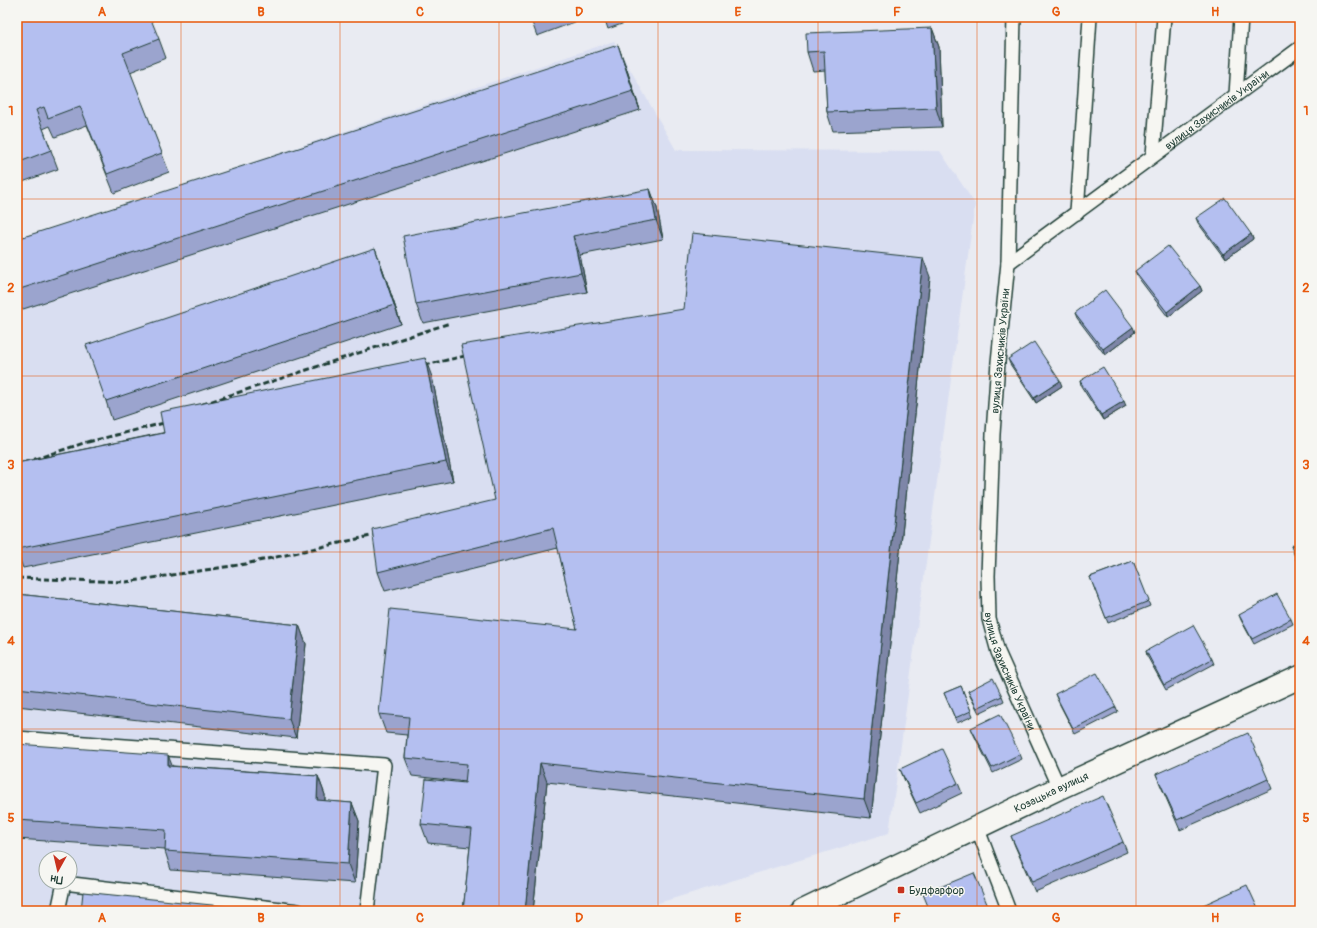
<svg xmlns="http://www.w3.org/2000/svg" width="1317" height="928" font-family="Pangolin,sans-serif">
<style>
.built{fill:#d9def1;fill-rule:evenodd}
.lines{fill:none;stroke-linecap:round;stroke-linejoin:round}
.lane-casing{stroke:#1f3d34;stroke-width:16}
.street-casing{stroke:#1f3d34;stroke-width:25}
.lane{stroke:#f6f6f2;stroke-width:13}
.street{stroke:#f6f6f2;stroke-width:22}
.rail{stroke:#1f3d34;stroke-width:3;stroke-dasharray:6 3;stroke-linecap:butt}
.wall{fill:#9ba4ce;stroke:#1f3d34}
.shaded-wall{fill:#7e86a8;stroke:#1f3d34}
.building{fill:#b4bff0;stroke:#1f3d34}
.grid{fill:none;stroke:#e8590c;stroke-width:1;stroke-opacity:0.55}
.poi-dot{fill:#c8321e;stroke:#f6f6f2;stroke-width:1.5}
.labels{text-anchor:middle;stroke-width:3;stroke-linejoin:round;paint-order:stroke}
.street-label{font-size:11px;fill:#1f3d34;stroke:#f6f6f2}
.poi-label{font-size:11px;fill:#1f3d34;stroke:#f6f6f2;text-anchor:start}
.neatline{fill:none;stroke:#e8590c;stroke-width:1.5}
.grid-label{font-size:13px;text-anchor:middle;font-weight:bold;fill:#e8590c}
</style>
<rect width="100%" height="100%" fill="#e9ebf2"/>
<filter id="ink" filterUnits="userSpaceOnUse"><feTurbulence type="fractalNoise" baseFrequency=".025" numOctaves="2"/><feDisplacementMap in="SourceGraphic" scale="8" xChannelSelector="R" yChannelSelector="G"/><feConvolveMatrix kernelMatrix="1 2 1 2 8 2 1 2 1" color-interpolation-filters="sRGB"/></filter>
<g filter="url(#ink)">
<!-- built -->
<path class="built" d="M614 41 676 150 940 151 975 204 889 833 632 911H17V241ZM46 858H70V882H46Z"/>
<g class="lines">
<!-- lane casing -->
<g class="lane-casing">
<g id="lane">
<path id="s1" d="M1014 17 1008 263 998 362 993 434 988 576 989 619 998 652 1059 788"/>
<path d="M1236 95 1241 17"/>
<path d="M1153 155 1164 17"/>
<path d="M1077 213 1090 17"/>
<path id="s2" d="M1008 263 1300 48"/>
<path d="M17 738 384 765 367 911"/>
<path d="M977 827 1009 911"/>
<path d="M58 911 64 883 298 911"/>
</g>
</g>
<!-- street casing -->
<g class="street-casing">
<g id="street">
<path id="s3" d="M803 911 1059 788 1300 677"/>
</g>
</g>
<!-- lane -->
<use href="#lane" class="lane"/>
<!-- street -->
<use href="#street" class="street"/>
<!-- rail -->
<path class="rail" d="M416 367 474 354
M194 407 450 323
M88 442 172 421
M17 465 93 440
M17 578 126 582 245 564 384 533"/>
</g>
<!-- wall -->
<path class="wall" d="M17 17 159 39 166 58 130 72 169 172 114 193 87 125 55 137 50 126 43 129 58 169 17 184Z
M530 17H588L537 36Z
M604 17H641L608 29Z
M932 28 939 47 942 127 833 131 827 112 825 70 813 71 807 52Z
M625 64 640 110 17 311V239Z
M650 189 657 208 663 239 580 255 587 292 423 323 416 304Z
M1196 218 1251 234 1253 239 1225 259 1198 223Z
M382 267 401 324 112 420 106 401Z
M1135 271 1200 286 1202 291 1168 317 1137 276Z
M930 277 871 818 547 782 533 911H463L470 847 428 843 421 824 465 783 466 782 412 776 405 758 407 735 386 733 379 714 577 629 558 548 385 591 378 572 495 500Z
M1075 313 1135 332 1105 355 1077 318Z
M1008 359 1062 386 1036 403 1010 364Z
M432 377 453 481 23 568 17 552V463Z
M1080 381 1126 406 1103 420 1081 386Z
M1300 542V570L1291 546Z
M1133 561 1150 606 1108 623 1090 577Z
M17 594 299 625 306 644 296 738 17 706Z
M1239 615 1291 619 1293 624 1254 644 1241 620Z
M1146 651 1212 659 1214 664 1166 690 1147 656Z
M961 686 973 716 957 723 944 693Z
M968 691 1002 696 1004 701 979 713 970 696Z
M1055 694 1116 707 1118 712 1075 734 1057 699Z
M971 728 1020 754 1022 759 993 773 973 733Z
M17 744 173 766 318 776 325 795V801L352 803 359 821 355 883 171 870 165 851V849L17 839Z
M900 769 958 783 962 793 920 813 904 779Z
M1156 774 1268 779 1272 789 1180 830 1160 784Z
M1011 836 1123 842 1127 852 1035 892 1015 846Z"/>
<!-- shaded-wall -->
<path class="shaded-wall" d="M932 28 939 47 942 127 936 108Z
M618 45 625 64 640 110 633 91Z
M650 189 657 208 663 239 656 220Z
M1251 234 1253 239 1225 259 1223 254Z
M573 236 580 255 587 292 581 273Z
M375 248 382 267 401 324 394 305Z
M923 258 930 277 871 818 864 799Z
M1200 286 1202 291 1168 317 1167 312Z
M1133 327 1135 332 1105 355 1103 349Z
M425 358 432 377 453 481 446 462Z
M1060 381 1062 386 1036 403 1034 398Z
M1124 401 1126 406 1103 420 1101 415Z
M299 625 306 644 296 738 289 719Z
M168 755 175 773 168 766Z
M540 763 547 782 533 911H525Z
M318 776 325 795 324 819 317 800Z
M352 803 359 821 355 883 348 864Z"/>
<!-- building -->
<path class="building" d="M17 17H150L159 39 123 53 162 153 107 174 80 106 48 118 44 107 36 110 51 150 17 163Z
M932 28 936 108 827 112 824 51 807 52 806 33Z
M618 45 633 91 17 290V239Z
M650 189 656 220 573 236 581 273 416 304 403 236Z
M1225 198 1251 234 1223 254 1196 218Z
M692 233 923 258 864 799 540 763 525 911H463L472 829 421 824 426 779 465 783 467 764 405 758 409 717 379 714 390 609 577 629 553 528 378 572 372 529 495 500 461 345 684 309Z
M1168 246 1200 286 1167 312 1135 271Z
M375 248 394 305 106 401 86 345Z
M1105 290 1133 327 1103 349 1075 313Z
M1034 342 1060 381 1034 398 1008 359Z
M425 358 446 462 17 549V463L164 433 160 412Z
M1103 367 1124 401 1101 415 1080 381Z
M1300 542V564L1291 546Z
M1133 561 1149 601 1106 618 1090 577Z
M17 594 299 625 289 719 17 688Z
M1277 594 1291 619 1252 639 1239 615Z
M1193 625 1212 659 1164 685 1146 651Z
M1097 673 1116 707 1073 729 1055 694Z
M993 678 1002 696 977 708 968 691Z
M961 686 971 711 955 718 944 693Z
M1000 714 1020 754 992 768 971 728Z
M1248 733 1268 779 1177 820 1156 774Z
M17 744 168 755V766L318 776 317 800 352 803 348 864 165 851 166 830 17 820Z
M942 749 958 783 916 803 900 769Z
M1103 796 1123 842 1032 882 1011 836Z
M974 873 990 911H930L923 894Z
M1247 885 1259 911H1190Z
M83 892 271 911H81Z"/>
</g>
<!-- grid -->
<path class="grid" d="M181 17V911M340 17V911M499 17V911M658 17V911M818 17V911M977 17V911M1136 17V911M17 199H1300M17 376H1300M17 552H1300M17 729H1300"/>
<!-- markers -->
<rect class="poi-dot" x="897" y="886" width="8" height="8" rx="2"/>
<g class="labels">
<!-- street labels -->
<g class="street-label">
<text dy="4" stroke="none"><textPath href="#s2" startOffset="259">вулиця Захисників України</textPath></text>
<text transform="translate(1000 351) rotate(-85)" y="4">вулиця Захисників України</text>
<text dy="4" stroke="none"><textPath href="#s1" startOffset="659">вулиця Захисників України</textPath></text>
<text dy="4" stroke="none"><textPath href="#s3" startOffset="275">Козацька вулиця</textPath></text>
</g>
<!-- poi labels -->
<g class="poi-label">
<text x="909" y="894">Будфарфор</text>
</g>
</g>
<!-- margin -->
<rect width="1317" height="928" fill="none" stroke="#f6f6f2" stroke-width="44"/>
<!-- north arrow -->
<g transform="translate(58 870) rotate(188)"><circle r="19" fill="#f6f6f2" stroke="#a0aca6"/>
<path d="M0-3L7 15L0 10L-7 15Z" fill="#c8321e"/>
<text y="-6" font-size="11" font-weight="bold" text-anchor="middle" fill="#1f3d34">Пн</text>
</g>
<rect x="22" y="22" width="1273" height="884" class="neatline"/>
<g class="grid-label">
<text x="102" y="16">A</text>
<text x="261" y="16">B</text>
<text x="420" y="16">C</text>
<text x="579" y="16">D</text>
<text x="738" y="16">E</text>
<text x="897" y="16">F</text>
<text x="1056" y="16">G</text>
<text x="1215" y="16">H</text>
<text x="11" y="115">1</text>
<text x="1306" y="115">1</text>
<text x="11" y="292">2</text>
<text x="1306" y="292">2</text>
<text x="11" y="469">3</text>
<text x="1306" y="469">3</text>
<text x="11" y="645">4</text>
<text x="1306" y="645">4</text>
<text x="11" y="822">5</text>
<text x="1306" y="822">5</text>
<text x="102" y="922">A</text>
<text x="261" y="922">B</text>
<text x="420" y="922">C</text>
<text x="579" y="922">D</text>
<text x="738" y="922">E</text>
<text x="897" y="922">F</text>
<text x="1056" y="922">G</text>
<text x="1215" y="922">H</text>
</g>
</svg>
